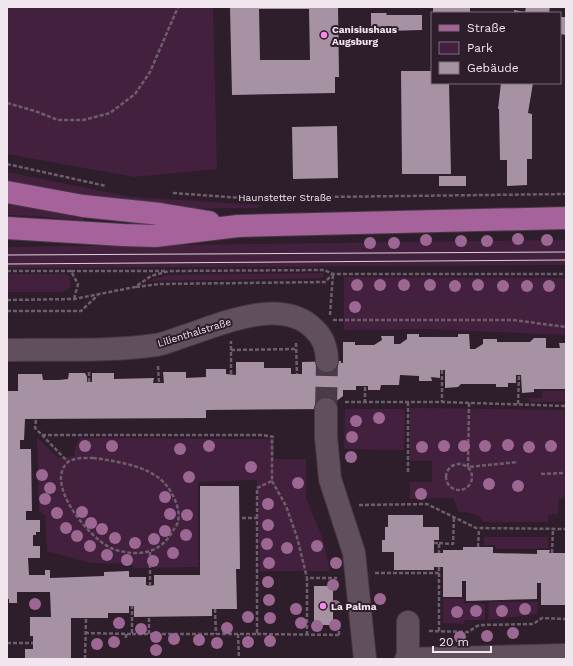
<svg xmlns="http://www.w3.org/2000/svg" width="573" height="666" font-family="'Work Sans',sans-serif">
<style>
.green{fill:#44203f}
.building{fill:#a792a3;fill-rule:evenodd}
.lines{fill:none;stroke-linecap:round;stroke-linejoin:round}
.minor-tunnel{stroke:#4b3b48;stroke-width:22;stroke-dasharray:22 11;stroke-linecap:butt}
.minor-casing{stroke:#463843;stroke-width:24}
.major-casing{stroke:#463843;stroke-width:24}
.path{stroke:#6e5e6b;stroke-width:2.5;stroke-dasharray:4 2;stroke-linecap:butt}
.minor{stroke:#624f5e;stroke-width:22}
.major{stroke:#a6629b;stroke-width:22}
.tram{stroke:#ddd1da;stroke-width:1}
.tree{fill:#9c6793}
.poi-dot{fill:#f987e8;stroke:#2e1d2b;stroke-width:1.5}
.labels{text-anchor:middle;stroke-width:4;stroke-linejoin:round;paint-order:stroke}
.poi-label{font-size:10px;font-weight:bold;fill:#f1e5ee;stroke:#2e1d2b;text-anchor:start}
.street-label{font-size:10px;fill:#f1e5ee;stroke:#2e1d2b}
</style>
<rect width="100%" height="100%" fill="#2e1d2b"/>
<!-- green -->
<path class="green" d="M7 7H213L217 169 134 177 7 154Z
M7 172 131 197 262 205 256 208C231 208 206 209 182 208 123 205 65 193 7 181Z
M7 204 84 217 83 221 37 216 7 215Z
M566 240V265L7 268V247Z
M324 273 323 278 149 281 153 279 168 275Z
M7 274H66L69 277 71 287 62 292H7Z
M344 277 566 278V335L430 329 344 330Z
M542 391H566V402H531L527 398H542Z
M411 408 565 410 566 411V498L559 499 558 514 548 515V522H484C479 514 468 512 459 512L453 498 410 499V482H432V461H410V410Z
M345 409H403L405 411 404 450 344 449Z
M37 437 58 458 74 456 75 448 80 438 274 439V459H306V498L323 539 330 571H260L257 480 198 482V567L134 568 131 564 91 563 47 551 45 515 39 511Z
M484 537H548V548H536L535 549H496V545H484Z
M443 598 464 599V603L485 604V620H465L464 624 443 623Z
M489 602H538L537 614 488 620Z"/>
<!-- building -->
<path class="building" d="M230 7H338L339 77H335V93L232 95ZM259 9H309L310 60H260Z
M433 7H470V13H433Z
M526 7H550L549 13H514V10L525 12Z
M371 13H387L386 15H422V30L387 31 386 29H371Z
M560 17H566V35L560 34Z
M401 71H432V83H449L451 174H402Z
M501 83H533L528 113 532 114V159H527V185L507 186V160H500L499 109H498Z
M337 126 338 178 293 179 292 127Z
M439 176H466V186H439Z
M407 334H419V337H458V334H469L470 349H475L483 344V339H497V342H530L534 338H546V348H560L559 343H566V389H534V392L522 393 521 375H516V383H508V387H496V384H461L458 387 445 388V370H440V378L431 377 432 381H419V376L400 375 399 385H381L380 390H368V386H356V390H343V396L326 409 206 410V418L25 419 24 440H20V449H31L32 511H26V520H40V532H36V535H33V546H40V558H28L29 575H45V570H50V578L104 576V572L129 571V577H146V585L150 586 154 585V575H200V486H239L240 569H236L237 609H212V616L134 617V606H129V613H108V618H71V659H25V649H33V636H30V617H51L50 592H17V603H9V599H7V391H18V374H42L43 380H59L68 379 69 373H85L87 377V382H92V373H114V379L154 378 153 383H164L163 372H186V378L206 377V369H226V374L236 375V362H264V368H291V374H302V362L341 361V363H343V342H355V345H374L382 340 381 336H394V344H400L407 339Z
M388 515H423V527H439V540H434V553H443V550H463V547H493V553L537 554V550H550L549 553H566V605H541V583H537V599L466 601V581H462V597H443V567H434V570H394V552H382V540H385V527H388Z
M314 586H333V625H314Z"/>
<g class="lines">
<!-- minor-tunnel -->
<path class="minor-tunnel" d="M326 409 327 361"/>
<!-- minor casing -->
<g class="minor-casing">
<path id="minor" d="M7 350C57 349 107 352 156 345 164 344 172 340 179 338 217 326 281 295 314 329 324 338 327 349 327 361
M326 409V437L330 479 354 553 365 659
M406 659 566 655
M408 659V622"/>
</g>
<!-- major casing -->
<g class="major-casing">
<path id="major" d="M7 192 83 206 160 214 209 222
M7 228 123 235 155 236 238 226 566 218"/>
</g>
<!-- path -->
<path class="path" d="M7 103 35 111 58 120H83L110 113 135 94 150 72 178 7
M7 164 106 186
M173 193 242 198 566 194
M7 271H71L78 284 74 299
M71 271H166
M136 287 160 284 325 282 333 274
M7 300 74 299 135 287 151 276 169 271 324 270 333 274H566
M7 311H81L98 295
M330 315 333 274
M333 320H513L566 327
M296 343 297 374
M231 350 296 349
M158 366 159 383
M442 370V402
M231 374V341
M89 382V370
M365 387V402
M345 402H442L566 406
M469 403 468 467 518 462
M518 404 519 375
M36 420 35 428 42 435H263L274 437
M42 435 68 462
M93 458C116 461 151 466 166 485 173 493 181 510 178 521 178 524 175 527 174 529 165 546 152 554 132 553 124 552 116 551 109 547 89 537 45 485 67 463 73 457 86 458 93 458Z
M446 477a13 13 0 1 1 26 0a13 13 0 1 1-26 0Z
M408 472V402
M541 474 566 473
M272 481 286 506 297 537 307 578
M359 505 427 504 476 528 566 529
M257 518V488L272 481V437
M434 543H439V553
M439 543 453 544 454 518
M478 547 479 529
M552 553 553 529
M439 567V632
M375 573H439
M150 586V551
M215 609 216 634
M339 625V635
M429 631 468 632 479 625 533 624 542 618 566 619
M85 633 132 634V606
M126 634V640
M132 634H257V518H240
M149 634V617
M238 634 239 659
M257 634 341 635
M307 635V578H337
M7 643H33
M85 659 86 618"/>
<!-- minor -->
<use href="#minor" class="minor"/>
<!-- major -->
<use href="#major" class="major"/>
<!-- tram -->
<path class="tram" d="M7 255 566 252
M7 264 566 260"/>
</g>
<!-- trees -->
<g class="tree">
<circle cx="518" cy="239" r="6"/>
<circle cx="426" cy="240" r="6"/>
<circle cx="547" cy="240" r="6"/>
<circle cx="461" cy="241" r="6"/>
<circle cx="487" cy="241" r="6"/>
<circle cx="370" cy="243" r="6"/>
<circle cx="394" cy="243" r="6"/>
<circle cx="357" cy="285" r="6"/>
<circle cx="380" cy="285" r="6"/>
<circle cx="404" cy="285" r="6"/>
<circle cx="430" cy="285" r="6"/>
<circle cx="478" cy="285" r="6"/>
<circle cx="455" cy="286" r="6"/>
<circle cx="503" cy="286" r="6"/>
<circle cx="527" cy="286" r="6"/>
<circle cx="549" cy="286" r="6"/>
<circle cx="355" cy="307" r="6"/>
<circle cx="379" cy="418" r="6"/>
<circle cx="356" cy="421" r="6"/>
<circle cx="352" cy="437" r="6"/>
<circle cx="508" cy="445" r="6"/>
<circle cx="85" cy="446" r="6"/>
<circle cx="112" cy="446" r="6"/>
<circle cx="209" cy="446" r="6"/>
<circle cx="444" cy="446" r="6"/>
<circle cx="464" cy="446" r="6"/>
<circle cx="485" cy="446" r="6"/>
<circle cx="551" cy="446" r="6"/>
<circle cx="422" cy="447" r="6"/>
<circle cx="529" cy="447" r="6"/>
<circle cx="180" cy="449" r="6"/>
<circle cx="351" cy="457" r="6"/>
<circle cx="251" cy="467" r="6"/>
<circle cx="42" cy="475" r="6"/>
<circle cx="189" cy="477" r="6"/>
<circle cx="298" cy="483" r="6"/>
<circle cx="489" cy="484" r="6"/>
<circle cx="518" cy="486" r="6"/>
<circle cx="50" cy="488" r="6"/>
<circle cx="421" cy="494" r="6"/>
<circle cx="165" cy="497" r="6"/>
<circle cx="45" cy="499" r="6"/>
<circle cx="268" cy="504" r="6"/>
<circle cx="82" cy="512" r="6"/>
<circle cx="57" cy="513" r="6"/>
<circle cx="170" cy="514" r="6"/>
<circle cx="187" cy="515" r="6"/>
<circle cx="91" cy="523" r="6"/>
<circle cx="268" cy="525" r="6"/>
<circle cx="66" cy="528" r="6"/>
<circle cx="102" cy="529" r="6"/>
<circle cx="165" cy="531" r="6"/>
<circle cx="186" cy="535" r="6"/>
<circle cx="77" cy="536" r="6"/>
<circle cx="115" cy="538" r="6"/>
<circle cx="154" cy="539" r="6"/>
<circle cx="135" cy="543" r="6"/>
<circle cx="267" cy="544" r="6"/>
<circle cx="90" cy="546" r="6"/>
<circle cx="317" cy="546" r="6"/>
<circle cx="287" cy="548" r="6"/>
<circle cx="173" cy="553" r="6"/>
<circle cx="107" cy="555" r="6"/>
<circle cx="127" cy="560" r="6"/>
<circle cx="153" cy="561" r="6"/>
<circle cx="269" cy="563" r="6"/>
<circle cx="336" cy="563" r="6"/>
<circle cx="268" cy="582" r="6"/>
<circle cx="333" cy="585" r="6"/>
<circle cx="380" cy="599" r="6"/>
<circle cx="269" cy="600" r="6"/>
<circle cx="35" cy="604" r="6"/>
<circle cx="335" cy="606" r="6"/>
<circle cx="296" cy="609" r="6"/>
<circle cx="525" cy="609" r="6"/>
<circle cx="476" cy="611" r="6"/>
<circle cx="502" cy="611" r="6"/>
<circle cx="457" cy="612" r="6"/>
<circle cx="248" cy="617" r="6"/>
<circle cx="270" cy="618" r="6"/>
<circle cx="119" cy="623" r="6"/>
<circle cx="301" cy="623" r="6"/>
<circle cx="335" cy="625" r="6"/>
<circle cx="317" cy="626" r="6"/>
<circle cx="227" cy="628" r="6"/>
<circle cx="141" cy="629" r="6"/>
<circle cx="513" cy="633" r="6"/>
<circle cx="487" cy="636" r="6"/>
<circle cx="156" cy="637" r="6"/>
<circle cx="460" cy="637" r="6"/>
<circle cx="174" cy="639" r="6"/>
<circle cx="199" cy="640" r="6"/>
<circle cx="270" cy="641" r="6"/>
<circle cx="114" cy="642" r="6"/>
<circle cx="248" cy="642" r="6"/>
<circle cx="217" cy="643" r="6"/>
<circle cx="97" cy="644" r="6"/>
<circle cx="156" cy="650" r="6"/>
</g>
<!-- markers -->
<g class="poi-dot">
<circle cx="324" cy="35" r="4"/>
<circle cx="323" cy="606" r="4"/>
</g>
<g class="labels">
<!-- poi labels -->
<g class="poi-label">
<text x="332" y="33">Canisiushaus<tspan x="332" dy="12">Augsburg</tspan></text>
<text x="331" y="610">La Palma</text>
</g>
<!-- street labels -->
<g class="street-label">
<text x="285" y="201">Haunstetter Straße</text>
<text transform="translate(194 332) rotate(-17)" y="4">Lilienthalstraße</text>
</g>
</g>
<!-- border -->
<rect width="573" height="666" fill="none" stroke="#f1e5ee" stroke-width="16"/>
<!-- legend -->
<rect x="431" y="12" width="130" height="72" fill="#2e1d2b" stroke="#7c6d79"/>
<rect x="439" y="25" width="20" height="6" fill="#a6629b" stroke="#7c6d79"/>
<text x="467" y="32" font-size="12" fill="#f1e5ee">Straße</text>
<rect x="439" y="42" width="20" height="12" fill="#44203f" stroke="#7c6d79"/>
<text x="467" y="52" font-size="12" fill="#f1e5ee">Park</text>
<rect x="439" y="62" width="20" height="12" fill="#a792a3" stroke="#7c6d79"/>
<text x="467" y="72" font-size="12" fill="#f1e5ee">Gebäude</text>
<!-- scale -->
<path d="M433 646v6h58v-6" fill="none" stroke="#f1e5ee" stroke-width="2"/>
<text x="439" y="646" font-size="12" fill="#f1e5ee" stroke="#2e1d2b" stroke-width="3" paint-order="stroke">20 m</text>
</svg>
